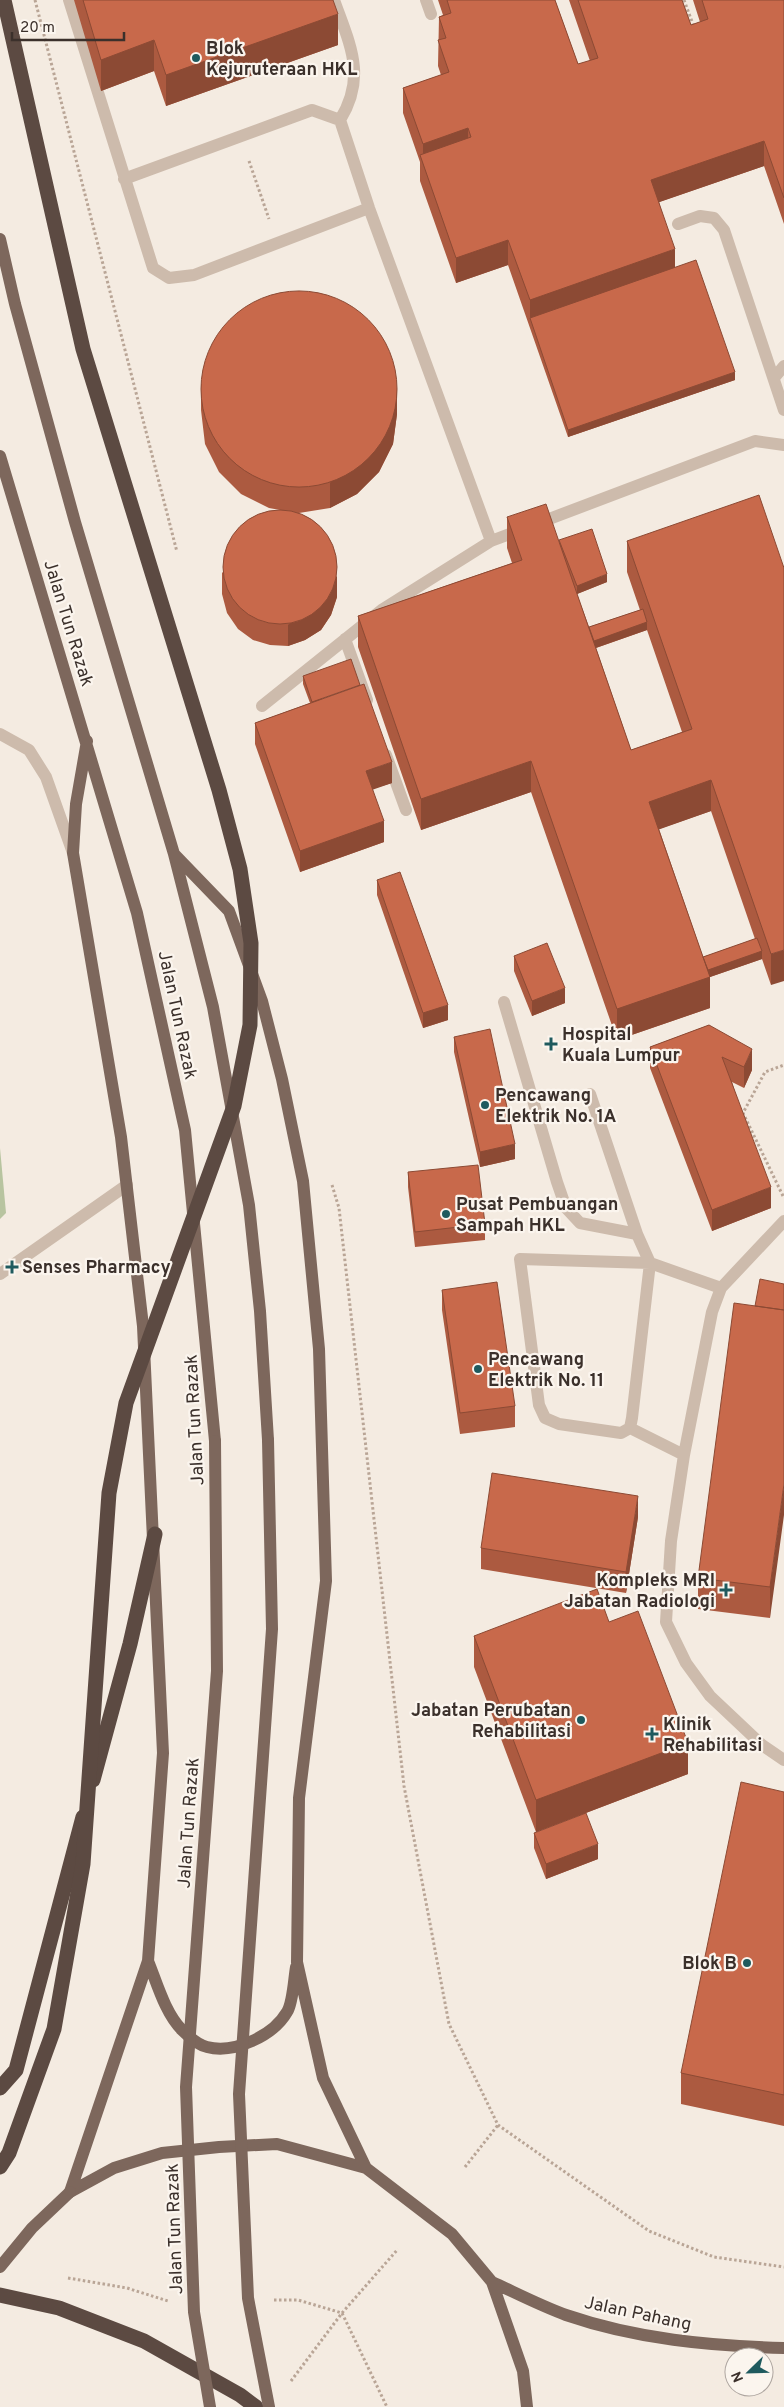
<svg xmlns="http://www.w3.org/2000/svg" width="784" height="2407" font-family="Overpass,sans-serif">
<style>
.green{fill:#b8c4a0}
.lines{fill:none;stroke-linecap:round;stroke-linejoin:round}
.path{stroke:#b9a596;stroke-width:3;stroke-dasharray:2.5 2.5;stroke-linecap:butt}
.service{stroke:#cdbbac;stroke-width:12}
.tertiary{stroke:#cdbbac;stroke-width:12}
.primary{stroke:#7d675c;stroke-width:12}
.motorway{stroke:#5c4a42;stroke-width:15}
.primary-bridge{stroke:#7d675c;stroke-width:12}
.motorway-bridge{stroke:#5c4a42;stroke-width:15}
.wall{fill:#ac5a40;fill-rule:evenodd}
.shaded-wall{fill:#8c4a34}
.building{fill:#c8694b;stroke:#8c4a34}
.poi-dot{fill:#1f5a5e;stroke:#fbf5ee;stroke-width:2}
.labels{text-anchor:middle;stroke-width:4.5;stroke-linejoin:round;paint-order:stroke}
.poi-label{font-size:18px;font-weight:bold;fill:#3b302b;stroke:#fbf5ee;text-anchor:start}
.street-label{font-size:18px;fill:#3b302b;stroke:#fbf5ee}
</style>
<rect width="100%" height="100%" fill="#f4ebe1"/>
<!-- green -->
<path class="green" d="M0 1148 6 1213 0 1219Z"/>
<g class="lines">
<!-- path -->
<path class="path" d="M35 0 177 552
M684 0 694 27
M249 161 269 219
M332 1185 339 1208 404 1786 449 2024 498 2125 649 2231 714 2257 784 2267
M783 1196 743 1113 765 1072 784 1065
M465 2167 498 2125
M68 2278 127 2288 168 2301
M274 2300H298L342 2313 387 2407
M291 2381 342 2313 398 2249"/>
<!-- service -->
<path class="service" d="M69 0 153 268 169 278 194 275 369 208
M334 0C350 45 367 76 340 120
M426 0 431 14
M124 179 312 110 340 120 369 208 491 541
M678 224 700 216 714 218 724 230 784 410
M774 378 784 366
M345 639 367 700
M262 706 383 609 491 541 755 441 784 445
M386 755 406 810
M504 1002 557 1182 566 1208 580 1223 637 1234
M590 1094 637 1234 650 1263 632 1418 630 1428 621 1433 559 1424 545 1418 539 1405 520 1259 650 1263 721 1288
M784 1221 721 1288 712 1312 684 1455 671 1541 666 1622 686 1663 710 1696 762 1745 784 1760
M0 1274 127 1185
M630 1428 684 1455"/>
<!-- tertiary -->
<path class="tertiary" d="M0 734 29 750 46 777 73 853"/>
<!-- primary -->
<path class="primary" d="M0 239 15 304 75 522 174 854 213 1007 249 1205 260 1311 268 1440
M0 456 137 913 185 1130 215 1441
M174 854 229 911 262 1001 282 1079 303 1181 319 1349 326 1581 299 1798 297 1962 323 2078 366 2168
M148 1961C157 1983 165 2013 182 2030 188 2036 198 2045 207 2047 234 2054 273 2036 287 2012 293 2003 294 1978 296 1967
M70 2192 148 1961 163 1753 143 1326 121 1137 73 853 76 804 87 741
M70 2192 114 2168 162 2153 219 2147 277 2144 366 2168 452 2234 492 2282 523 2371 527 2407
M492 2282C516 2293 541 2306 566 2315 636 2339 710 2346 784 2348"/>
<!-- motorway -->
<path class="motorway" d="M93 1780 130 1644 155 1534
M0 2088 16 2070 83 1817
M0 2295 59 2308 144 2341 240 2395 256 2407"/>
<!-- primary-bridge -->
<path class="primary-bridge" d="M268 1440 272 1629 239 2094 248 2298 269 2407
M0 2267 32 2228 70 2192
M210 2407 194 2312 186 2087 217 1671 215 1441"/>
<!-- motorway-bridge -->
<path class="motorway-bridge" d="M0 2167 9 2153 54 2029 83 1864 109 1493 126 1403 234 1106 250 1025 251 943 240 869 219 790 83 349 4 0"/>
</g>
<!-- wall -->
<path class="wall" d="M74 0H333L338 45 166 106 154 71 101 91Z
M438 0H555L578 64 590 61 569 0H682L691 25 700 22 693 0H784V224L764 166 659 202 675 267 735 380 568 437 508 265 456 283 420 181V162L403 113V88L441 75 438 66 439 17 443 15Z
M201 384 397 414 393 444 379 472 357 494 330 508 299 513 337 597 331 615 321 630 305 640 288 646 270 645 253 640 238 629 227 613 222 594V573L280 510 269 508 241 494 219 472 205 444 201 410Z
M507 517 559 542 607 582 577 594 589 627 640 610 627 572V541L784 568 771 985 762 959 710 977V1008L617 1040 531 792 421 830 358 647V616L512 563 507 548ZM647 630 682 732 631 750 596 648ZM711 811 755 939 703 957 659 829Z
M303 676 392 783 372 789 384 842 300 872 255 744V723L310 703 303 684Z
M377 880 448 1020 423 1028 377 895Z
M514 956 565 1003 532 1016 514 971Z
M709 1025 752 1070 744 1088 732 1082 771 1208 712 1231 650 1068V1047Z
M454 1037 515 1159 480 1167 454 1052Z
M408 1172 485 1224V1240L415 1247 408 1187Z
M784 1284 770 1618 698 1609V1578L755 1306Z
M442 1290 515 1406V1427L460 1434 442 1310Z
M638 1517 626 1593 481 1569V1548Z
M609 1622 688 1774 536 1832 474 1667V1636Z
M784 1792V2126L681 2104V2073Z
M534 1833 598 1859 546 1879 534 1848Z"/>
<!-- shaded-wall -->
<path class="shaded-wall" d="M338 14V45L166 106V75Z
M154 40V71L101 91V60Z
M468 128V154L423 163V144Z
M764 141V166L651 205V180Z
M508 240V265L456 283V258Z
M675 249V275L530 318V326V300Z
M735 372V380L568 437V430Z
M397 388V414L393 444 379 472 357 494 330 508V483Z
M607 574V582L577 594V586Z
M337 576V597L331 615 321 630 305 640 288 646V625Z
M647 622V630L587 651V643Z
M531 761V792L421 830V799Z
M392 762V783L366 792V771Z
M711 780V811L649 833V802Z
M384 821V842L300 872V851Z
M784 950V981L771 985V954Z
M762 951V959L710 977V1008L617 1040V1009L700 972Z
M565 988V1003L532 1016V1001Z
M448 1005V1020L423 1028V1013Z
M752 1049V1070L744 1088V1067Z
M515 1144V1159L480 1167V1152Z
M771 1187V1208L712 1231V1210Z
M784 1484V1515L770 1618V1587Z
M638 1496V1517L626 1593V1572Z
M688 1743V1774L536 1832V1800Z
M598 1844V1859L546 1879V1864Z"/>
<!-- building -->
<path class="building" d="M83 0H333L338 14 166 75 154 40 101 60Z
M447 0H555L578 64 598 58 578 0H682L691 25 708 19 702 0H784V198L764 141 651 180 675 249 530 300 508 240 456 258 420 155 471 137 468 128 423 144 403 88 449 72 438 40 446 38 439 17 451 13Z
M696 260 735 372 568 430 530 318Z
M201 389a98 98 0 1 1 196 0a98 98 0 1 1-196 0Z
M759 495 784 568V950L771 954 711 780 649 802 710 977 617 1009 531 761 421 799 358 616 522 560 507 517 546 504 631 750 692 729 627 541Z
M223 567a57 57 0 1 1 114 0a57 57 0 1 1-114 0Z
M592 529 607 574 577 586 559 540Z
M643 609 647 622 594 641 589 627Z
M351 659 360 685 312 702 303 676Z
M364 684 392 762 366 771 384 821 300 851 255 723Z
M400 872 448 1005 423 1013 377 880Z
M757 938 762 951 708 970 703 957Z
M547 943 565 988 532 1001 514 956Z
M709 1025 752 1049 744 1067 722 1057 771 1187 712 1210 650 1047Z
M490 1029 515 1144 480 1152 454 1037Z
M478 1165 485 1224 415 1232 408 1172Z
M760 1279 784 1284V1310L755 1306Z
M497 1282 515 1406 460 1413 442 1290Z
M734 1303 784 1310V1484L770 1587 698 1578Z
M492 1473 638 1496 626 1572 481 1548Z
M597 1589 609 1622 638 1611 688 1743 536 1800 474 1636Z
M741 1782 784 1792V2095L681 2073Z
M586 1813 598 1844 546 1864 534 1833Z"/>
<!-- markers -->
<g class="poi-dot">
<circle cx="196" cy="58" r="5"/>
<path d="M548.5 1036.5h5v5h5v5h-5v5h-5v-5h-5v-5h5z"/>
<circle cx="485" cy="1105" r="5"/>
<circle cx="446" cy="1214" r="5"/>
<path d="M9.5 1259.5h5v5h5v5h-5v5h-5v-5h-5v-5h5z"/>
<circle cx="478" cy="1369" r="5"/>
<path d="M723.5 1582.5h5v5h5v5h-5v5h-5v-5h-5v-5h5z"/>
<circle cx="581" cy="1720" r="5"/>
<path d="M649.5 1726.5h5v5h5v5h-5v5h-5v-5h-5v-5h5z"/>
<circle cx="747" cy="1963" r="5"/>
</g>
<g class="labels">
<!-- poi labels -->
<g class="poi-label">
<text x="206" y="54">Blok<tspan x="206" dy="21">Kejuruteraan HKL</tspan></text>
<text x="562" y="1040">Hospital<tspan x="562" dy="21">Kuala Lumpur</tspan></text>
<text x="495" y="1101">Pencawang<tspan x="495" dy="21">Elektrik No. 1A</tspan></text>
<text x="456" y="1210">Pusat Pembuangan<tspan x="456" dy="21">Sampah HKL</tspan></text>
<text x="22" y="1273">Senses Pharmacy</text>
<text x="488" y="1365">Pencawang<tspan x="488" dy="21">Elektrik No. 11</tspan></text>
<text x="715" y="1586" text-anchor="end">Kompleks MRI<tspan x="715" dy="21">Jabatan Radiologi</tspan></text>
<text x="571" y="1716" text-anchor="end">Jabatan Perubatan<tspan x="571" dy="21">Rehabilitasi</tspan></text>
<text x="663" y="1730">Klinik<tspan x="663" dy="21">Rehabilitasi</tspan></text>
<text x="737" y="1969" text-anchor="end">Blok B</text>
</g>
<!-- street labels -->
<g class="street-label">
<text transform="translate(69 623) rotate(73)" y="6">Jalan Tun Razak</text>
<text transform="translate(178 1015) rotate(78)" y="6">Jalan Tun Razak</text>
<text transform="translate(194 1420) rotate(-93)" y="6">Jalan Tun Razak</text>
<text transform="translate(188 1823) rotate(-86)" y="6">Jalan Tun Razak</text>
<text transform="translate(174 2229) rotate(-92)" y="6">Jalan Tun Razak</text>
<text transform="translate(638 2313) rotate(12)" y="6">Jalan Pahang</text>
</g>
</g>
<!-- north arrow -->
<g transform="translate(749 2372) rotate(247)"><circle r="24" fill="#fbf5ee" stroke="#aea6a0"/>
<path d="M0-4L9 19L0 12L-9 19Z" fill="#1f5a5e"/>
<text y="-8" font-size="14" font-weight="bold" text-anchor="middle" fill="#3b302b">N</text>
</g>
<!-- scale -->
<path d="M12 32v8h112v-8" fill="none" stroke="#3b302b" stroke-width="2.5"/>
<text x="20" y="32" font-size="15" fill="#3b302b" stroke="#fbf5ee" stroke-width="4" paint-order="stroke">20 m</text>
</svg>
